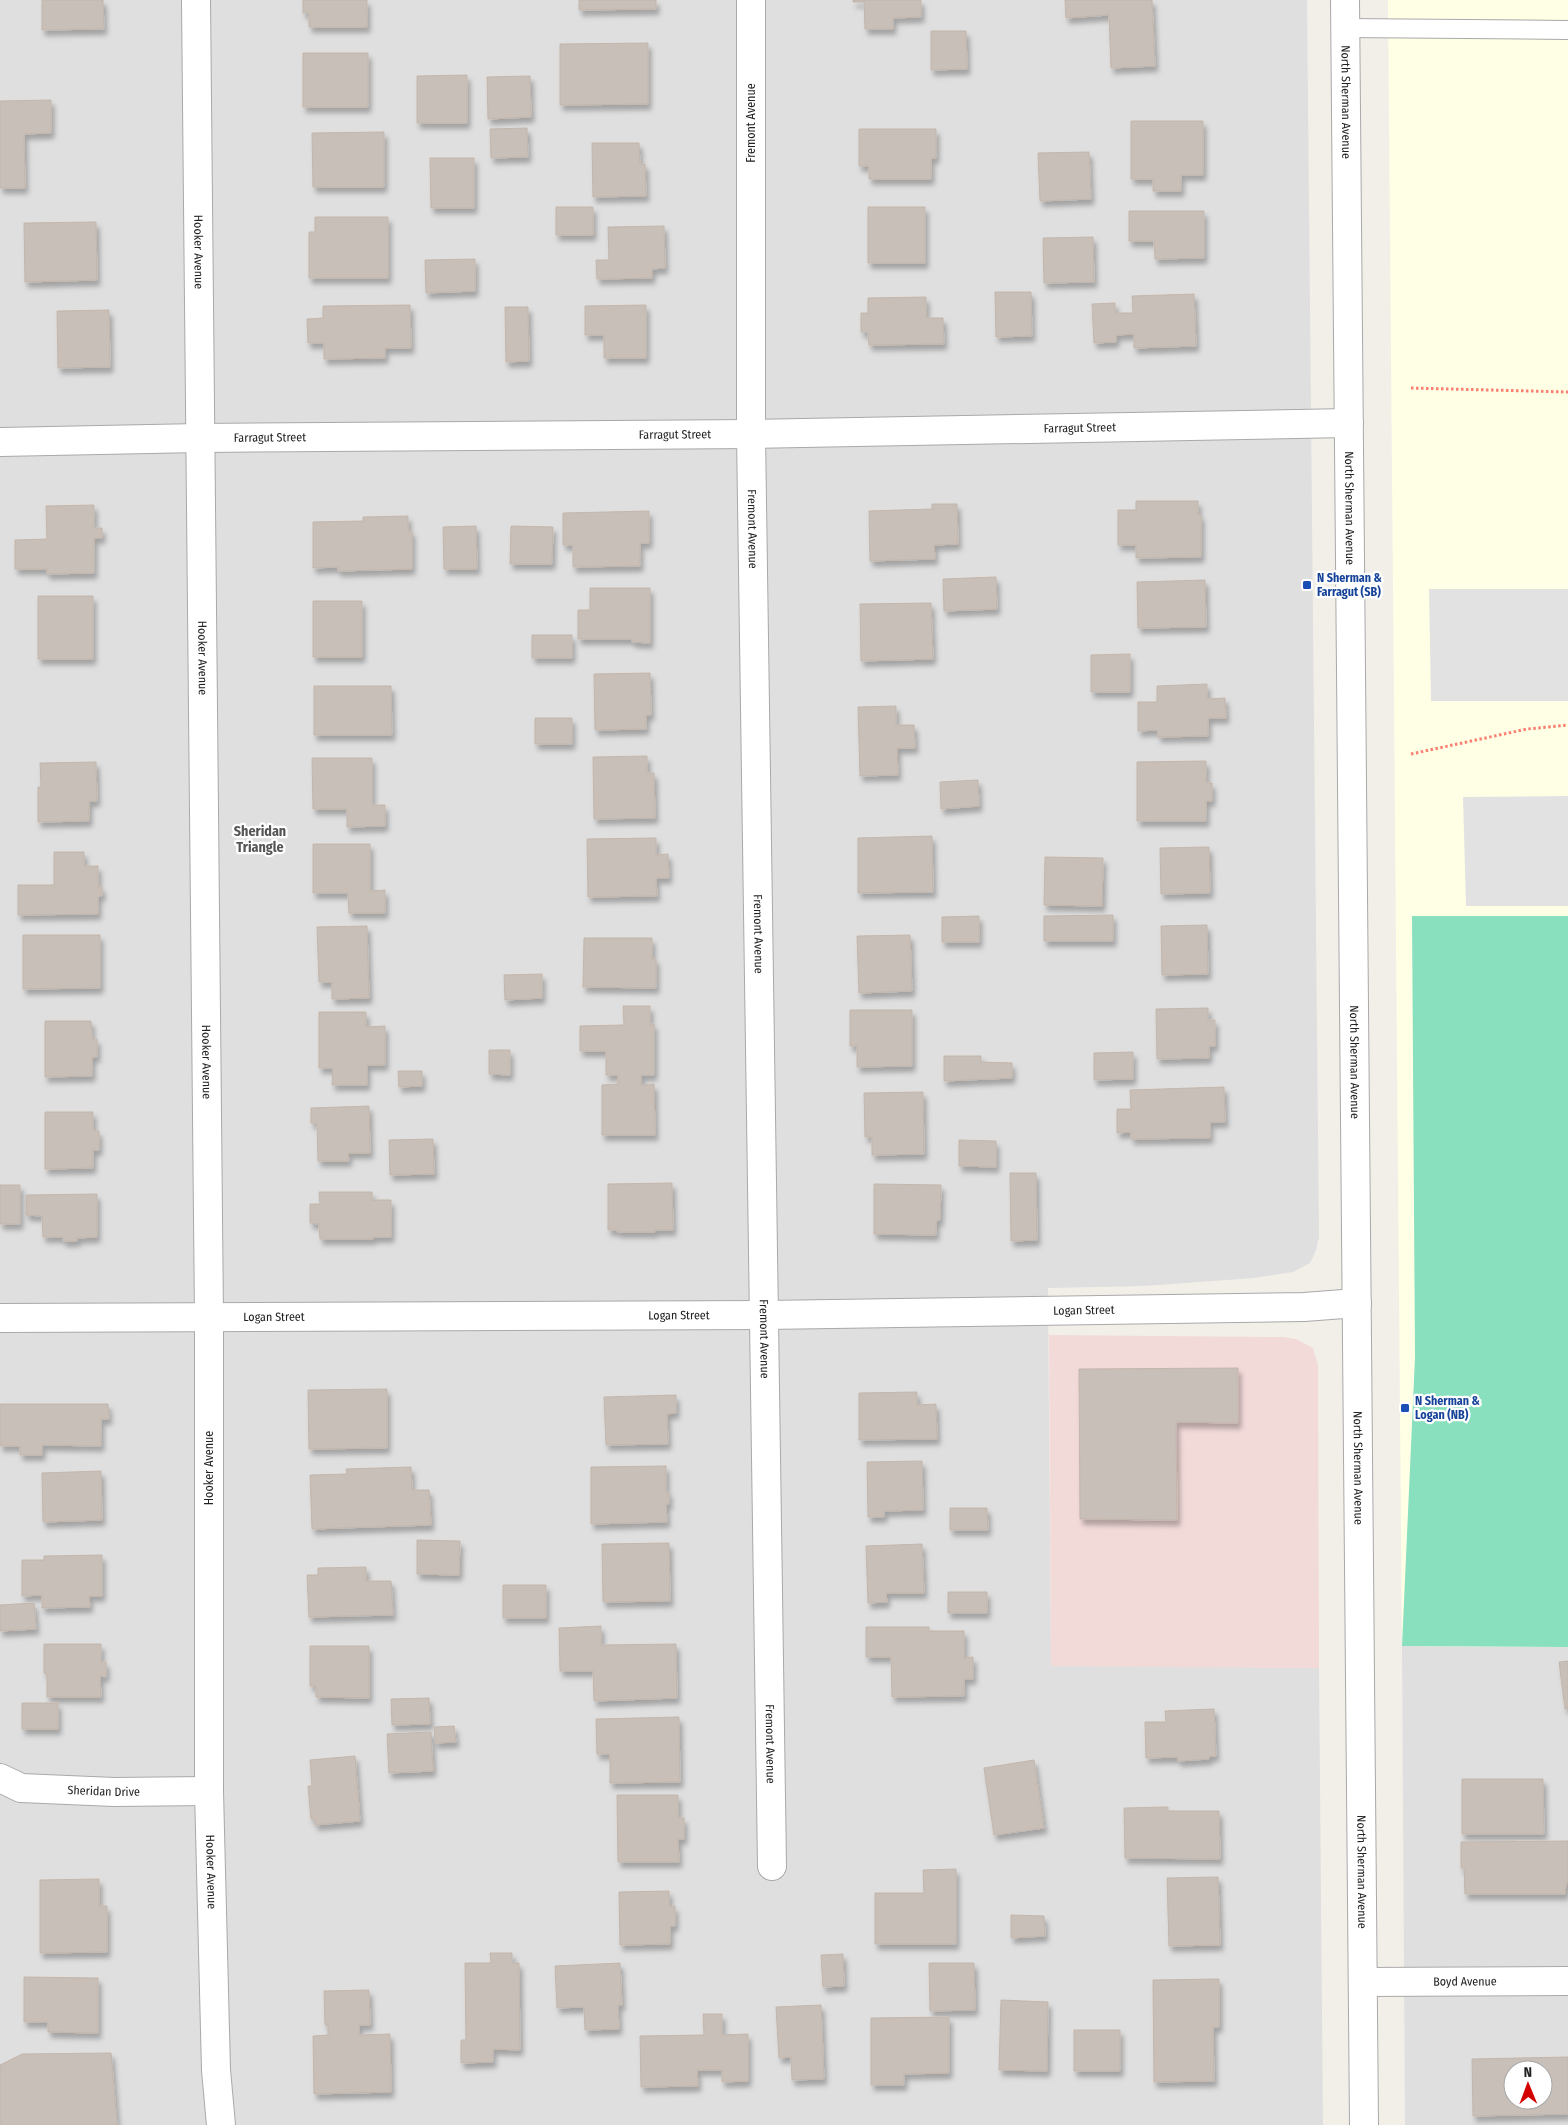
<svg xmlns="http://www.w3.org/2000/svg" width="1568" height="2125" font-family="'Fira Sans Condensed',sans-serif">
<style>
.residential{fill:#e0dfdf;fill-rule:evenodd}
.commercial{fill:#f2dad9}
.education{fill:#ffffe5}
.pitch{fill:#88e0be}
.parking{fill:#e2e2e2}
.building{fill:#c7bfb8;stroke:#c4b6ab;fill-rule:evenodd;filter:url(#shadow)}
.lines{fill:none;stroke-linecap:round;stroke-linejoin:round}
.service-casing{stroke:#a9a9a9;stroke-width:20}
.minor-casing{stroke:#a9a9a9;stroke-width:30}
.tertiary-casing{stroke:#a9a9a9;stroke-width:30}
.path{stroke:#fa8072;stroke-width:3;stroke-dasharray:2.5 2.5;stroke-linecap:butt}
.service{stroke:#fff;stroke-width:18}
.minor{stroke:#fff;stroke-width:28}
.tertiary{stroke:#fff;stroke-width:28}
.transit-dot{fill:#1a4fb4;stroke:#fff;stroke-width:2}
.labels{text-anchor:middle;stroke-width:4.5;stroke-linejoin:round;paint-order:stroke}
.street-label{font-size:12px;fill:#222;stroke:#fff}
.transit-label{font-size:12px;font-weight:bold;fill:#164399;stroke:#fff;text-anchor:start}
.neighbourhood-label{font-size:14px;font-weight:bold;fill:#555;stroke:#fff}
</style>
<defs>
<filter id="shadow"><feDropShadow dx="3" dy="5.5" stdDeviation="2.5" flood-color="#0004"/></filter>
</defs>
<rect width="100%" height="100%" fill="#f2efe9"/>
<!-- residential -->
<path class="residential" d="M0 0H1307L1319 1237 1316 1250 1310 1263 1293 1272 1254 1278 1144 1286 1048 1288 1051 1665 1319 1668 1323 2125H0Z
M1402 1646 1568 1647V2125H1405ZM1513 2070H1543V2100H1513Z"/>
<!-- commercial -->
<path class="commercial" d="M1049 1335 1283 1337 1296 1339 1313 1348 1318 1365 1319 1668 1051 1666Z"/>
<!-- education -->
<path class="education" d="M1388 0H1568V1647L1402 1646Z"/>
<!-- pitch -->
<path class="pitch" d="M1412 916H1568V1647L1402 1646 1415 1357Z"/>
<!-- parking -->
<path class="parking" d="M1429 589H1568V701H1431Z
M1568 796V906H1466L1463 797Z"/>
<!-- building -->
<path class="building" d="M42 0H103L104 29 42 30Z
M303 0H367V27H309V13H303Z
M579 0H656V9L579 10Z
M853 0H921V17L893 18V29H865L864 2H853Z
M1065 0H1152L1155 66 1111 68 1109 15 1066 18Z
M931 31H966L967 69 931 70Z
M648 43V104L560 105V44Z
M303 53H368V107H303Z
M467 75V123H417V76Z
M530 76 531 117 488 119 487 77Z
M51 100V133L24 134 25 188H0V101Z
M1131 121H1203V175H1181V191H1153V179H1131Z
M527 128 528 157 491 158 490 129Z
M859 129H936V158H931V179H869V166H859Z
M384 132V187H313L312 133Z
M592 143H639L640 164H645L646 196 593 197Z
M1089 152 1091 199 1040 201 1038 153Z
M430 158H474V208H431Z
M556 207H593V235H556Z
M868 207H925V263H868Z
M1129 211H1204V258L1155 259 1154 241H1129Z
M315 217H388V278H309V232H315Z
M96 222 97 280 25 282 24 223Z
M664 226 665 268 652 269V278L597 279 596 260H609L608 227Z
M1093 237 1094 282 1044 283 1043 238Z
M475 259V291L426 293 425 260Z
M995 292H1031L1032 336 996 337Z
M1194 294 1196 346 1134 348V334L1116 335V342L1094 343 1092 304 1115 303V313H1133L1132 296Z
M926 297V318H943L944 344 869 345 868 332H861V313H868V298Z
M410 305 411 348H385V358L324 359V343H308L307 319 323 318V306Z
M646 305V358H604V335H585V306Z
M505 307H528L529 361 506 362Z
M109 310 110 367 58 368 57 311Z
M1136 501H1198V515H1201V557L1136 558V545H1118V510H1136Z
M932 504H957L958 544 934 545 935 559 870 561 869 511 932 509Z
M94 505V528H102V538H94V573L47 574V569H15V540L47 539 46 506Z
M649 511V543H640V566L573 567V545H563V513Z
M408 516V531H412V569L338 571V567L313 568V522L363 521V517Z
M476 526 477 569H444L443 527Z
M511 526 553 527 552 564H510Z
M996 577 997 609 944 611 943 579Z
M1205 580 1206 627 1138 628 1137 582Z
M590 588H650V643L632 642V639H578V610H590Z
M38 596H93V659H38Z
M313 601H362V657H313Z
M931 603 933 659 861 661 860 604Z
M532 635H572V658H532Z
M1130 654V692H1091V655Z
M650 673 651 715H646V729L595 730 594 674Z
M1207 684V699L1225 698 1226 718H1208V736L1158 737V730L1138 731V702H1157V686Z
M314 686H391L392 735H314Z
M896 706V725H914L915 748H897L898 775 860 776 858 707Z
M535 718H572V744H535Z
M647 756V773H654L655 818 594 819 593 757Z
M312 758H372V805H385V826L347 827V809H313Z
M1206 761V783H1212V801H1206V821H1137V762Z
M96 762 97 801H89V821L38 822V787H41L40 763Z
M978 780 979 806 941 809 940 782Z
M932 836 933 892 858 893V838Z
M656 838V855L668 854 669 878H656L657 896 588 897 587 839Z
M313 844H370V891L385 890V913H349L348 893H313Z
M1209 847 1210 893 1161 894 1160 848Z
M54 852H84V866H98V887H102V896H98V914L18 915V885H54Z
M1045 857 1103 858 1102 906 1044 905Z
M1113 915V941H1044V916Z
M979 916V942H942V917Z
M1207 925 1208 974 1162 975 1161 926Z
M367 926 369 998 332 999V982H319L317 927Z
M23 935H100V988L23 989Z
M910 935 912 991 859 993 857 936Z
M584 938H652V959H656V988L583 987Z
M542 974V998L505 1000 504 975Z
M623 1006H650V1024H654V1075H641V1085L654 1084 655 1135H602V1085L618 1084V1075H606V1051H580V1026L624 1025Z
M1208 1008V1020H1215V1046H1209V1058L1157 1059 1156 1009Z
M850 1010H912V1066L857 1067V1046H850Z
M319 1012H366V1027L385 1026V1065H367V1085H332L333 1068H319Z
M45 1021H91L92 1039H97V1057H92V1076L45 1077Z
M489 1050H510V1075L489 1074Z
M1133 1052V1079L1094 1080V1053Z
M944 1056H981V1062L1012 1063V1078L944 1081Z
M398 1071H422V1086L399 1087Z
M1224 1087 1225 1122H1210V1138L1131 1139V1132L1117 1133V1109H1131L1130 1090Z
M923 1092 924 1154 872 1155V1137H865L864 1093Z
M369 1106 370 1153H348L349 1161H318L317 1123H311V1108Z
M45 1112H93V1131H99V1150H93V1168L45 1169Z
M433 1139 434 1174 390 1175 389 1140Z
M959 1140 996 1141V1167L959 1166Z
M1010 1173H1036L1037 1240 1011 1241Z
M672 1183 673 1230H655V1232H617V1230H608V1184Z
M874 1184 941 1185 940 1220 936 1221V1235L874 1234Z
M0 1185H20V1224H0Z
M319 1192H372V1200H391V1237H373V1239H320L319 1224 310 1223V1204H320Z
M97 1194V1237L77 1238V1241H63V1237H43L42 1216 26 1215V1195Z
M1238 1368V1423L1176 1422 1177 1520 1080 1519 1079 1369Z
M387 1389V1448L309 1449 308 1390Z
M917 1392V1405L936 1404 937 1439 859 1440V1393Z
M676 1395V1413L667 1414 668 1444 606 1445 604 1397Z
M0 1404H108L109 1419H101V1446L42 1445V1455H20V1446H0Z
M922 1461 923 1510 884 1511V1517H868L867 1462Z
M666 1466V1492H669V1504H666L667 1522 591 1524V1467Z
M411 1467 412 1490H429L431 1525 312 1529 310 1475 347 1474 346 1469Z
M101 1471 102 1520 43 1522 42 1473Z
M950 1508H987L988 1530H950Z
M417 1540 460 1541 459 1575 417 1574Z
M669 1543 670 1601 603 1602 602 1544Z
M922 1544 924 1593H886L887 1602 868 1603 866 1546Z
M102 1555V1596H89L90 1607 42 1608V1595L22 1596V1560H44V1556Z
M366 1567V1581H391L393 1615 309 1617 307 1575H318V1568Z
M503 1585H546V1618H503Z
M948 1592H987V1613H948Z
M34 1603 36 1629 0 1631V1605Z
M601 1626V1645L676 1644 677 1698 594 1701 593 1671H560L559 1628Z
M866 1627H929V1631H964V1658L973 1657V1679H964V1696L892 1697 891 1657H866Z
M44 1644H101V1662H106V1677L100 1676 101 1697H47V1674L44 1673Z
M310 1646H369V1698L316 1697V1686H310Z
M1568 1661V1708L1565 1709 1559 1662Z
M429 1698 430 1724 392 1725 391 1699Z
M22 1703H58V1729H22Z
M1214 1709 1216 1756H1209V1759L1178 1761V1757L1146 1758 1145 1722H1166L1165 1711Z
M679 1717 680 1782 610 1783V1754H597L596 1719Z
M454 1726 456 1742 435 1743 434 1727Z
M431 1732 433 1771 389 1773 387 1734Z
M355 1756 360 1821 315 1825V1819H311L308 1786H312L310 1760Z
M1034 1760 1044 1828 994 1835 984 1768Z
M1462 1779H1543L1544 1834H1462Z
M617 1795H678V1818H684V1839H678L679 1862H618Z
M1168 1807V1811H1219L1220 1859 1125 1858 1124 1808Z
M1568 1841V1883H1566L1565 1894H1465L1464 1868H1461V1842Z
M956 1869V1944H875V1893H924L923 1870Z
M1218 1877 1220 1945 1169 1946 1167 1878Z
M99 1879V1906H107V1952L40 1953V1880Z
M669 1891V1907L675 1906V1926H670V1944L620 1945 619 1892Z
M1011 1915 1044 1916 1045 1936 1011 1938Z
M490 1953H512V1963H519L520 2050 493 2049V2062L461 2063V2040H466L465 1963H491Z
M843 1954 844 1986 823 1987 821 1955Z
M620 1963 622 2005H618L619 2029 585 2030 584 2007 557 2008 555 1966Z
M929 1963H974L975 2010 930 2011Z
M24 1977 98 1978V2033L48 2032V2022H24Z
M1219 1979V2027H1213L1214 2081 1154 2082 1153 1980Z
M369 1990 370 2025H359V2035L390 2034 391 2092 314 2094 313 2036 328 2035V2025H325L324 1991Z
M1001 2000 1048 2002 1047 2071 999 2070Z
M821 2005 824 2079 792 2080 791 2057 779 2058 776 2007Z
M703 2014H722V2035L748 2034V2081L722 2082V2070H697L698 2086 641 2087 640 2036 704 2035Z
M949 2017V2073L904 2074V2085H871V2018Z
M1074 2030H1120V2071H1074Z
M111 2053 117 2125H0V2065L22 2054Z
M1568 2057V2114L1473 2116 1472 2059ZM1513 2070H1543V2100H1513Z"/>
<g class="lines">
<!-- service casing -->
<g class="service-casing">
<path id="service" d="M1345 28 1568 30"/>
</g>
<!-- minor casing -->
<g class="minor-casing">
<g id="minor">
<path id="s1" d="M196 0 209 1317V1791L216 2070 221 2125"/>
<path id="s2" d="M751 0V434L772 1866"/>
<path id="s3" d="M0 442 200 438 751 434 1349 423"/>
<path id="s4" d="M0 1318 765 1315 1304 1307 1357 1303"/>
<path id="s5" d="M0 1778 21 1788 114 1792 209 1791"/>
<path id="s6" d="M1363 1982 1568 1981"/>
</g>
</g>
<!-- tertiary casing -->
<g class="tertiary-casing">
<g id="tertiary">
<path id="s7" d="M1345 0 1364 2125"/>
</g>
</g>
<!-- path -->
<path class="path" d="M1411 388 1568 392
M1411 754 1527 729 1568 725"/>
<!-- service -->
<use href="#service" class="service"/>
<!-- minor -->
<use href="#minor" class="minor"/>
<!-- tertiary -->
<use href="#tertiary" class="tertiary"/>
</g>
<!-- markers -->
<g class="transit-dot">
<rect x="1302" y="580" width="10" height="10" rx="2.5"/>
<rect x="1400" y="1403" width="10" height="10" rx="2.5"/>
</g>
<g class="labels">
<!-- street labels -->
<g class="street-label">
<text dy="4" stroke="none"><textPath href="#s7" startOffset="102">North Sherman Avenue</textPath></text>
<text transform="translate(751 123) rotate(-90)" y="4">Fremont Avenue</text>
<text dy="4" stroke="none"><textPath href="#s1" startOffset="252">Hooker Avenue</textPath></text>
<text dy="4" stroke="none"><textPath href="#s3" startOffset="1080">Farragut Street</textPath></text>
<text dy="4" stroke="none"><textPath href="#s3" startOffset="675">Farragut Street</textPath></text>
<text dy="4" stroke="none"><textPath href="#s3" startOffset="270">Farragut Street</textPath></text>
<text dy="4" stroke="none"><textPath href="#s7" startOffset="508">North Sherman Avenue</textPath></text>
<text dy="4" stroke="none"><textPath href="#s2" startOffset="529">Fremont Avenue</textPath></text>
<text dy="4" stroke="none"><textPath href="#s1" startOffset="658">Hooker Avenue</textPath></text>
<text dy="4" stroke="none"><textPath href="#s2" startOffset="934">Fremont Avenue</textPath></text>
<text dy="4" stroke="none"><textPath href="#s1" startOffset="1062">Hooker Avenue</textPath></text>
<text dy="4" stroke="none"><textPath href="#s7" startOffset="1062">North Sherman Avenue</textPath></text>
<text dy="4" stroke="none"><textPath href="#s4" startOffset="1084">Logan Street</textPath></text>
<text dy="4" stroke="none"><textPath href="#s4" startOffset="679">Logan Street</textPath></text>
<text dy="4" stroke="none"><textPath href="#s4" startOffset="274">Logan Street</textPath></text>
<text dy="4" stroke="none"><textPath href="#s2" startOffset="1339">Fremont Avenue</textPath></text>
<text dy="4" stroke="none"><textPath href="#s7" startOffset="1468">North Sherman Avenue</textPath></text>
<text transform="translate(209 1468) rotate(-90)" y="4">Hooker Avenue</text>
<text dy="4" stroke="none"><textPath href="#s2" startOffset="1744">Fremont Avenue</textPath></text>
<text dy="4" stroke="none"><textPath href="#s5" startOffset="106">Sheridan Drive</textPath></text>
<text dy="4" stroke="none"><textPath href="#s7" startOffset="1872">North Sherman Avenue</textPath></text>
<text dy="4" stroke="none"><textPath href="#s1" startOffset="1872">Hooker Avenue</textPath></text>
<text dy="4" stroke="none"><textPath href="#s6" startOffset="102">Boyd Avenue</textPath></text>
</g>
<!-- transit labels -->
<g class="transit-label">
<text x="1317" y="582">N Sherman &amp;<tspan x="1317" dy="14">Farragut (SB)</tspan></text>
<text x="1415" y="1405">N Sherman &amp;<tspan x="1415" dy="14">Logan (NB)</tspan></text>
</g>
<!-- neighbourhood labels -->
<g class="neighbourhood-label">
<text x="260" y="836">Sheridan<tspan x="260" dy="16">Triangle</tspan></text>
</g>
</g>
<!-- north arrow -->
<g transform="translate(1528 2085) rotate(359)"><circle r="24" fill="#ffffff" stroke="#a7a7a7"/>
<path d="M0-4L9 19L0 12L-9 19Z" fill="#d40000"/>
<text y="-8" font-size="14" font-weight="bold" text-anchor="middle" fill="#222222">N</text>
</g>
</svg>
